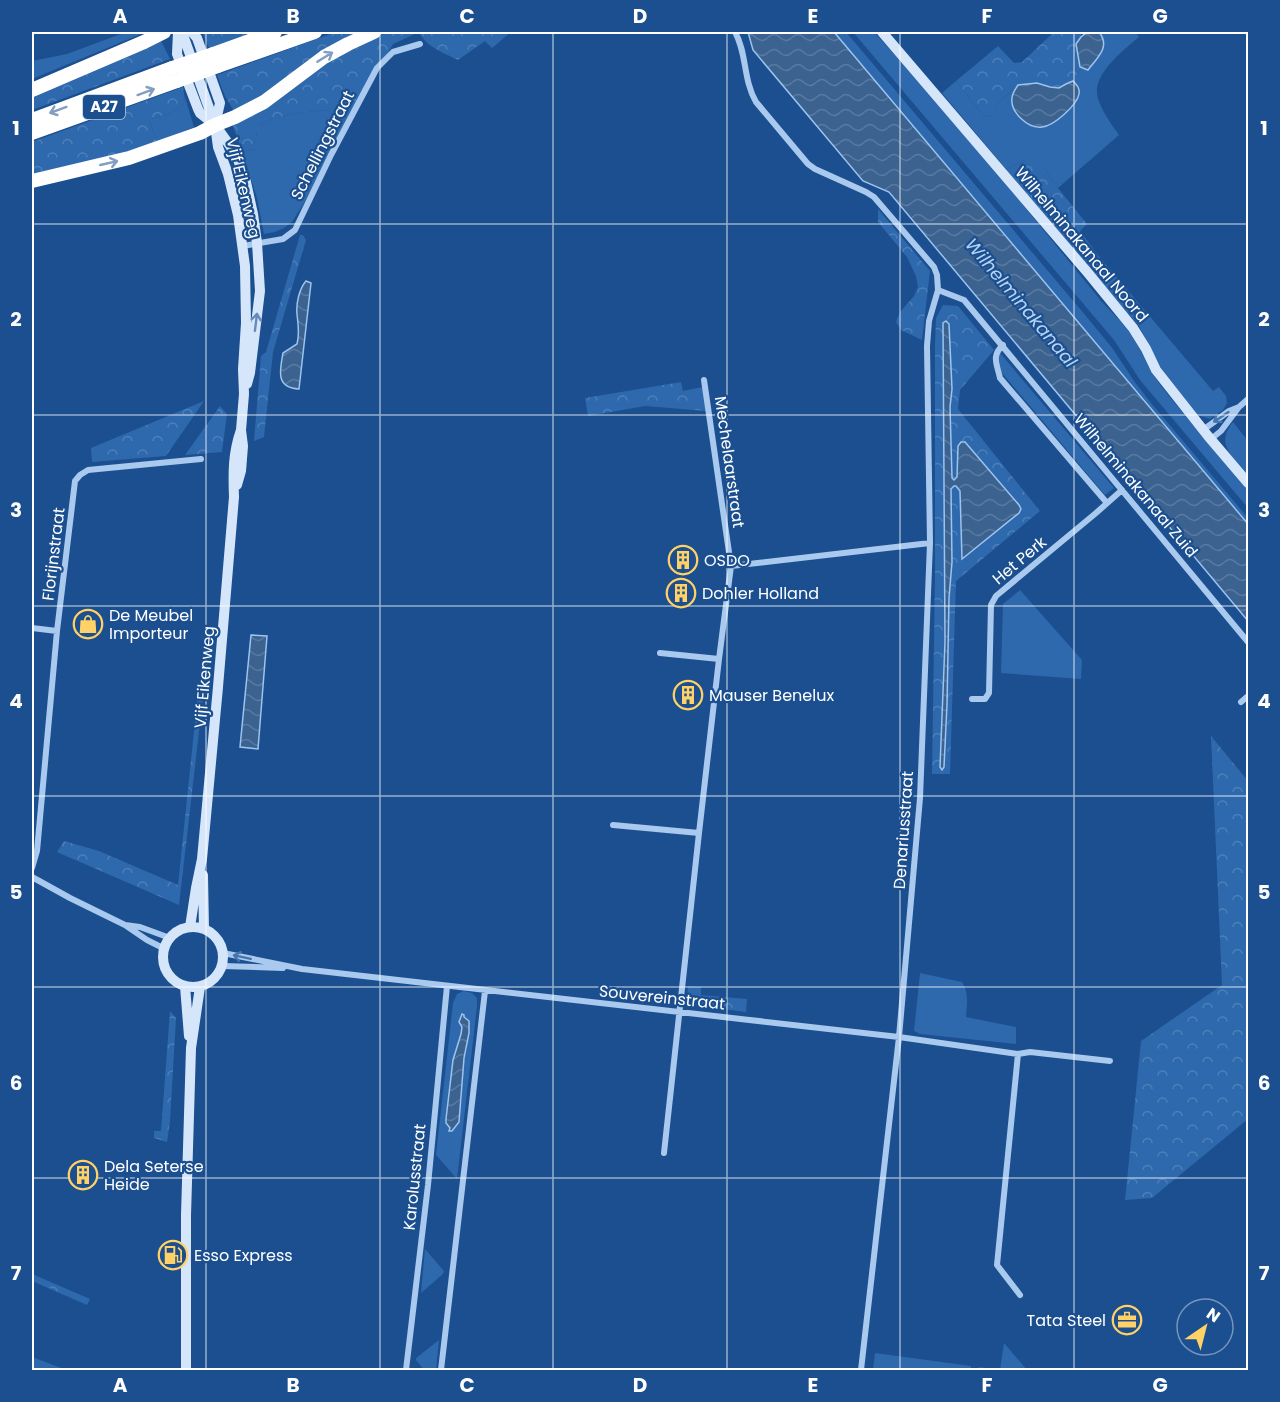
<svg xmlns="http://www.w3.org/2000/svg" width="1280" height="1402" font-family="Poppins,sans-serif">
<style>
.green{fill:#2e69ad;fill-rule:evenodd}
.forest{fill:url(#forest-crowns);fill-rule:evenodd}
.water{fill:url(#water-waves);stroke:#9cc4f0;stroke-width:1.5}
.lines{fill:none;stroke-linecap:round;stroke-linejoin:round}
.street{stroke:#a9c9ee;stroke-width:6}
.secondary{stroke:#d6e6fa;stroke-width:10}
.highway{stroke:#fff;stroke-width:14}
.highway-bridge{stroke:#fff;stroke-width:14}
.oneway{stroke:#829ec1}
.oneway2{stroke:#668bba}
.oneway3{stroke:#4674ac}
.grid{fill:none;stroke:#fff;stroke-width:1.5;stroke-opacity:0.55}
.labels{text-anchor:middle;stroke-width:4.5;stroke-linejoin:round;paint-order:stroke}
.shield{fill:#1b4f8f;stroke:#bbcadd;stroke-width:1.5}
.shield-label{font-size:15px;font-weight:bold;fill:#fff}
.street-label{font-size:16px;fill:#fff;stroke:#1b4f8f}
.poi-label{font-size:16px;fill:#fff;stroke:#1b4f8f;text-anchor:start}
.water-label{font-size:18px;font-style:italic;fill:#b5d3f5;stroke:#1b4f8f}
.neatline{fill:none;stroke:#fff;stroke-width:2}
.grid-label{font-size:20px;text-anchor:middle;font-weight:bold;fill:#fff}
</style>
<defs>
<pattern id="forest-crowns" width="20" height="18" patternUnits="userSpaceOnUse" patternTransform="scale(1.5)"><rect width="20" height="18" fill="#2e69ad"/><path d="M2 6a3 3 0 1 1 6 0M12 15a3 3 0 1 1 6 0" fill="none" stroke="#4d80b9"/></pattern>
<pattern id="water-waves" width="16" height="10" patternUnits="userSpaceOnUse" patternTransform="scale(1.5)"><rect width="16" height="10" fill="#3c6290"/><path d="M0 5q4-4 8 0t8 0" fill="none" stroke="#597aa1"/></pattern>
</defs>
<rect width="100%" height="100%" fill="#1b4f8f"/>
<!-- green -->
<path class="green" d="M126 32H146L32 79V61L67 54Z
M834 32H846L1086 316 1113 349 1134 381 1151 403 1248 518V524Z
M853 32H874L904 65 1015 195 1102 302 1127 328 1143 355 1151 372 1165 391 1248 491V508L1140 380 1114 340Z
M1099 32H1135L1139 37C1125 49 1095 72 1097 93 1098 106 1112 125 1119 135L1058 188 1045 169 1025 160 1006 169 942 93 956 81 983 115 990 117 996 105 1016 87 1012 98 1078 87 1073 81 1081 68 1088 70 1103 50 1102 35Z
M184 94 194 127 157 142 149 120C163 115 178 113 185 101Z
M321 110 329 111 348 123 311 192 292 222 284 228 275 232 264 234 257 198 242 151 256 149C256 141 255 131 260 125 268 117 308 112 321 110Z
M1098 255 1213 391 1219 387 1226 396 1227 403 1223 410 1210 419 1197 415 1162 370 1139 326 1086 265Z
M1000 353 1114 488 1105 495 1002 373 997 357Z
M1233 422 1248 441V475C1234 457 1214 445 1233 422Z
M1020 590 1082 660 1081 679 1001 673 1003 604Z
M920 973 962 982C969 993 967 1004 966 1017L1016 1027V1044L920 1034 914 1031Z
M464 991 472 993 477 998V1006L457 1179 436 1155 453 1003 457 994ZM462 1016 466 1019 467 1049 464 1058 461 1104 457 1126 450 1131V1128L446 1123V1119L453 1060 461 1034 462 1027 459 1021Z
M425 1249 444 1271 443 1274 421 1293Z
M439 1340 436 1370H424L416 1360V1358Z
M1004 1343 1027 1370H979V1367L1000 1370Z
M875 1353 971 1366V1370H873Z
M32 1357 67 1370H32Z"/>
<!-- forest -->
<path class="forest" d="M202 32H256L209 48Z
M336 32H363L235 113 225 96 217 75Z
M384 32H511L492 48 485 41 458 60C444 53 426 47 419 32L393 44 348 123 329 111 321 110C308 112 268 117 260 125 255 131 256 141 256 149L242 151 233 126 235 122 341 52Z
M1054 32H1081V37L1076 44 1081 68 1073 81 1066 84 1059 88 1050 87 1037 83 1018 85 996 105 991 117 983 115 956 81 998 46 1014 63 1022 62Z
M161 41 170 59 32 110V94Z
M183 87 185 101C178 113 163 115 149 120L157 142 119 154 32 174V142Z
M1025 160H1032L1045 169 1058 188 1087 224 1080 231 1098 255 1086 265 1006 169Z
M878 209 930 271 922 340 901 330 896 322 900 312 914 296 918 287 916 276 907 257 878 222Z
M300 235H303L306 240 273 352 264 437 254 441 261 356 266 352 271 335Z
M943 305 958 306 994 350 960 390 958 409 1040 511 956 581 950 774H932L935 578V344L936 318ZM946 321 949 324 952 389 950 407 952 478 954 480 957 477 958 446 961 442H965L1019 505 1021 511 962 559 960 491 956 486H954L951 489 952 562 949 598 946 736 940 767 945 642 943 323Z
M681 382 683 391 703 387 706 411 645 406 588 416 585 398Z
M204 401 166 456 92 462 91 448Z
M220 406 227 414 222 452 185 455Z
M203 645H209L179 905 57 852 64 841 99 851 178 885Z
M1211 736 1248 781V1119L1152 1198 1125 1200 1141 1041 1222 985Z
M688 986 701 987V995L747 999 746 1012 691 1005 687 997Z
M170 1011 176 1018 170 1121 167 1142 154 1138V1131H161Z
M32 1274 90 1299 87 1305 32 1281Z"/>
<!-- water -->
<path class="water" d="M748 32H834L1248 524V621L889 192 863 181 753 50Z
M1087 32H1099C1111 47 1097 58 1088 70L1080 67 1076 44 1081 37Z
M1073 81C1077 85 1080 88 1079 94 1077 105 1054 126 1042 127 1028 129 1010 112 1012 98 1012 94 1016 88 1018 85L1037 83 1050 87 1059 88 1066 84Z
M306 281 311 283 299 389C275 388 280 370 283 353L297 344C300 333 298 325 297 314 296 304 299 289 306 281Z
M946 321 949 324 952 389 950 407 952 478 954 480 957 477 958 446 961 442H965L1019 505 1021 509 1019 513 962 559 960 491 956 486H954L951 489 952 562 949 598 947 705 944 767 942 770 940 767 945 642 943 323Z
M251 635 267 636 258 749 240 747Z
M462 1014 464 1015V1017L469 1021V1033L464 1058 459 1122 452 1131H449L450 1128 446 1123V1119L453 1060 461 1034 462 1027 459 1022Z"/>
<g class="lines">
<!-- street -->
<path class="street" d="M735 32C747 53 743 80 756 102L808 164 815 169 866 192 874 197 934 267 937 275 938 290 929 321 927 346 930 543 920 798 899 1037 861 1370
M243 246 283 239 295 230 331 155 377 68 393 52 420 44
M938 290 964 300 1248 642
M1003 345C991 356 997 364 1000 378L1107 503
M1239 407 1248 399
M1203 430 1229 411 1239 407 1221 431 1211 439
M731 566 930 543
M32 628 57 631
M660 653 719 659
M972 699H985L989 693 991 605 996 596 1096 513 1122 490
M1241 702 1248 696
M613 825 699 833
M32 868 37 851 57 631 75 481 80 475 88 470 201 459
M32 877 70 898 125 925 147 940 165 949
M125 925 140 927 170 938
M223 953 302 969 899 1037 1018 1054 997 1265 1020 1295
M223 966 283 968
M1018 1054 1030 1052 1110 1061
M664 1153 699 833 719 659 731 566 704 380
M406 1370 428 1185 447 986
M441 1370 485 991"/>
<!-- secondary -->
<path class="secondary" d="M178 32 177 54 198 109 200 113 215 125 236 154 246 182 253 214 257 243 260 291 250 373 247 384
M182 32 215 125 218 147 228 174 238 215 245 266 246 323 243 369 244 394 241 430 243 446 241 471 237 485
M192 32 197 38 220 103 215 125
M882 32 1088 273 1133 328 1146 349 1156 370 1208 436 1248 483
M203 875 204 929
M163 957a30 30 0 1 1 60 0a30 30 0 1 1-60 0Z
M190 927 196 888 202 859 218 687 234 497C233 472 233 453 241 430
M185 986 189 1036
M186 1370V1215L191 1048 200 987"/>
<!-- highway -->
<path class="highway" d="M213 54 275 32
M218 66 315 32
M32 90 144 42 164 32
M32 120 172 68
M32 133 177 81
M32 181 129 158 200 133 215 125 235 117 264 102 324 57 348 44 374 32"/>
<!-- highway-bridge -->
<path class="highway-bridge" d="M172 68 213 54
M177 81 218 66"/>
</g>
<!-- one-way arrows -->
<defs><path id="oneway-shaft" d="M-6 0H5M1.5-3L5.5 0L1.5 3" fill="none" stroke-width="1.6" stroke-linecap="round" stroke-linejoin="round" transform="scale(1.5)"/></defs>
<g class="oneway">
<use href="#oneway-shaft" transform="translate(325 57) rotate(-32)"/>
<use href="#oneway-shaft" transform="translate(146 92) rotate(-20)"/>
<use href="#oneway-shaft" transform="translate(58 110) rotate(160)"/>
<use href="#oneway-shaft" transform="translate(109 163) rotate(-13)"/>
</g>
<use class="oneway2" href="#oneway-shaft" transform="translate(256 322) rotate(-83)"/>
<g class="oneway3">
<use href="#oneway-shaft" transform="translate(1221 417) rotate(146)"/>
<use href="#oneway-shaft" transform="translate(242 957) rotate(-168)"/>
</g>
<!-- grid -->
<path class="grid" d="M206 32V1370M380 32V1370M553 32V1370M727 32V1370M900 32V1370M1074 32V1370M32 224H1248M32 415H1248M32 606H1248M32 796H1248M32 987H1248M32 1178H1248"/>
<!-- icons -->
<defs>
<g id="building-ring" transform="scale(1.5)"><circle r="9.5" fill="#1b4f8f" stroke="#ffd166" stroke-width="1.5"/><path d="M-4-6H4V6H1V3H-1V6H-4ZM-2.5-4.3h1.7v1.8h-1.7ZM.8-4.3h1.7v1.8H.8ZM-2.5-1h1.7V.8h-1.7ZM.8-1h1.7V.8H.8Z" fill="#ffd166"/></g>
<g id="shop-ring" transform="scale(1.5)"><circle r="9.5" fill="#1b4f8f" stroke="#ffd166" stroke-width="1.5"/><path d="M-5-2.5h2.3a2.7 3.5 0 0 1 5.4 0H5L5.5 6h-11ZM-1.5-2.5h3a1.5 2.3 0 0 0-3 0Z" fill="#ffd166"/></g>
<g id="fuel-ring" transform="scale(1.5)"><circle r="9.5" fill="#1b4f8f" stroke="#ffd166" stroke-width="1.5"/><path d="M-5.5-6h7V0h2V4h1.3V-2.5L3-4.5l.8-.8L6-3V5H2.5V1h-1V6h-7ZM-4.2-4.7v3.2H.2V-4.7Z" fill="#ffd166"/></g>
<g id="office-ring" transform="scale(1.5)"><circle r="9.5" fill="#1b4f8f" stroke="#ffd166" stroke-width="1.5"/><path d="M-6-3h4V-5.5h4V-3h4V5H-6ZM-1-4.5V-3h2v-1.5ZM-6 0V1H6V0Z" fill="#ffd166"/></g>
</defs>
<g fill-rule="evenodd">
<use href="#building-ring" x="683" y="560"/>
<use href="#building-ring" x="681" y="593"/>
<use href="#shop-ring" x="88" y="624"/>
<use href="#building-ring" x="688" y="695"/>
<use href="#building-ring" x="83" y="1175"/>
<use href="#fuel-ring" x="173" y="1255"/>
<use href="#office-ring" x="1127" y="1320"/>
</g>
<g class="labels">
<!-- shield labels -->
<rect class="shield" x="83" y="95" width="42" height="24" rx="4.5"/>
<g class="shield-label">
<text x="104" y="112">A27</text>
</g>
<!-- street labels -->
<g class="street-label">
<text transform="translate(322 145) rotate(-63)" y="6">Schellingstraat</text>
<text transform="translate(244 188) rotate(77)" y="6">Vijf Eikenweg</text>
<text transform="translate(1082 244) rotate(50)" y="6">Wilhelminakanaal Noord</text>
<text transform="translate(730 462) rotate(82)" y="6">Mechelaarstraat</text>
<text transform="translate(1136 485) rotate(50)" y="6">Wilhelminakanaal Zuid</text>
<text transform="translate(53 554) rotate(-83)" y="6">Florijnstraat</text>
<text transform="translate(1019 560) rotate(-40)" y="6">Het Perk</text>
<text transform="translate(204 677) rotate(-85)" y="6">Vijf Eikenweg</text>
<text transform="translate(903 830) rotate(-86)" y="6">Denariusstraat</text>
<text transform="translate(662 997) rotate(6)" y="6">Souvereinstraat</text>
<text transform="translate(414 1177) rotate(-84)" y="6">Karolusstraat</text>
</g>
<!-- poi labels -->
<g class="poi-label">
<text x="704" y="566">OSDO</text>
<text x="702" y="599">Dohler Holland</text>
<text x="109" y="621">De Meubel<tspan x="109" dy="18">Importeur</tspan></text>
<text x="709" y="701">Mauser Benelux</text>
<text x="104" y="1172">Dela Seterse<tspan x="104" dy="18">Heide</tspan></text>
<text x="194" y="1261">Esso Express</text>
<text x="1106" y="1326" text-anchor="end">Tata Steel</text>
</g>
<!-- water labels -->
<g class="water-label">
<text transform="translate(1021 303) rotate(50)" y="6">Wilhelminakanaal</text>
</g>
</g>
<!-- border -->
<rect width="1280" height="1402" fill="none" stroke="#1b4f8f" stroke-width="66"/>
<!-- north arrow -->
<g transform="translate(1205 1327) rotate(35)"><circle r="28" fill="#1b4f8f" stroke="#7695bc" stroke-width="1.5"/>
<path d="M0-4.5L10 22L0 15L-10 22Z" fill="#ffd166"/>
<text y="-9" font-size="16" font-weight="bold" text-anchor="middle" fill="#ffffff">N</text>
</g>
<rect x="33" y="33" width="1214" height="1336" class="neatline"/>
<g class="grid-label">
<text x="120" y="23">A</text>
<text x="293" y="23">B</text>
<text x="467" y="23">C</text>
<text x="640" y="23">D</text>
<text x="813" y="23">E</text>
<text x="987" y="23">F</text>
<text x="1160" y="23">G</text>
<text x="16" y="135">1</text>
<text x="1264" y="135">1</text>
<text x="16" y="326">2</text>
<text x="1264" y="326">2</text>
<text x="16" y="517">3</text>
<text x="1264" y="517">3</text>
<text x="16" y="708">4</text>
<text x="1264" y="708">4</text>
<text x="16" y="899">5</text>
<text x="1264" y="899">5</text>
<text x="16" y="1090">6</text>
<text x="1264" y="1090">6</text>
<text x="16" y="1280">7</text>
<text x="1264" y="1280">7</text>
<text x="120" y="1392">A</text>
<text x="293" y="1392">B</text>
<text x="467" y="1392">C</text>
<text x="640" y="1392">D</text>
<text x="813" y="1392">E</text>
<text x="987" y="1392">F</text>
<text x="1160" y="1392">G</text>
</g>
</svg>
